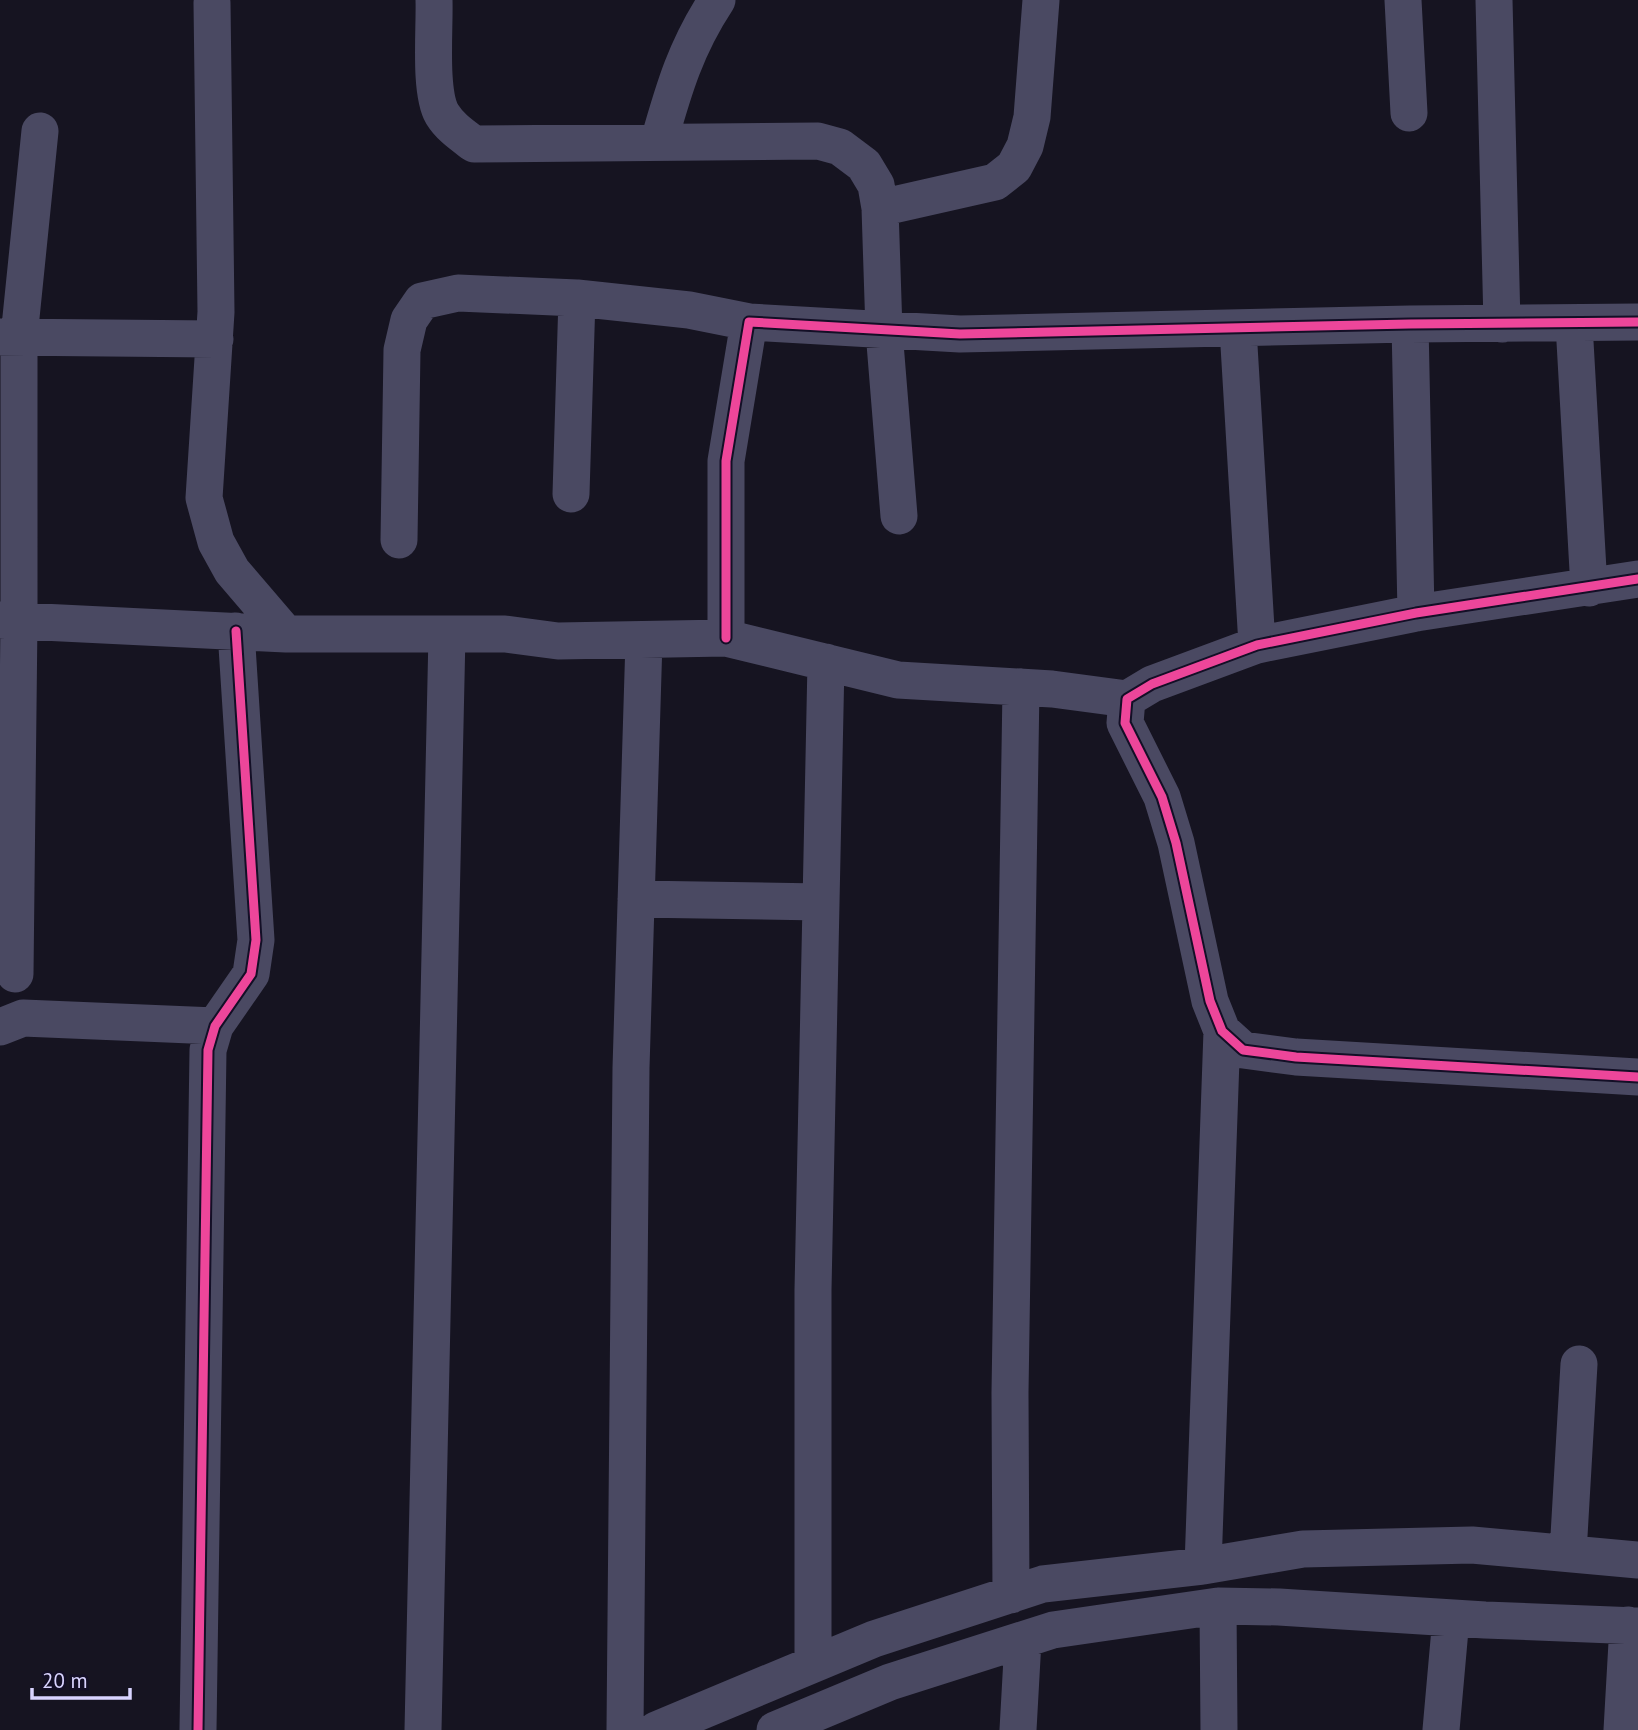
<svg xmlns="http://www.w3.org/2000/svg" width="1638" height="1730" font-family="'PT Sans',sans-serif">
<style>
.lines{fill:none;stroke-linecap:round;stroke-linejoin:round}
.minor{stroke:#4a4962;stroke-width:37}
.cycleway-casing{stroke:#130f26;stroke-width:13}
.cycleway{stroke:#ed469a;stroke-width:9}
</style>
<rect width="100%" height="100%" fill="#161421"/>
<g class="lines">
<!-- minor -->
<path class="minor" d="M434 0C435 28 429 91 442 114 450 127 462 135 474 144L818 141 840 147 864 165 876 185 880 208 884 331 899 516
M1403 0 1409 113
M1494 0 1502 324
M212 3 216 312 204 498 216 542 232 571 286 634
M659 141C674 88 686 47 717 0
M880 208 995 182 1014 167 1025 146 1032 117 1041 0
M1410 324 1416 613
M1574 324 1589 588
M1238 329 1257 645
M0 337 215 339
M571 494 577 298
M399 540 402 350 409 320 422 301 458 293 577 298 689 310 749 322
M1638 579 1416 613 1257 645 1152 684 1127 699 1125 723 1162 797 1176 843 1210 1001 1222 1031 1243 1050 1296 1057 1638 1077
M0 620 286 634H505L558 641 726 638 898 680 1052 689 1127 699
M726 638V461L749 322 960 334 1410 324 1638 322
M636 899 821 902
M15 974 19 620V337L40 131
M0 1027 23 1018 215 1026
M1568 1553 1579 1364
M1203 1566 1222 1031
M1011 1595 1010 1393 1021 687
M1218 1606 1219 1730
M813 1664V1290L826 662
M198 1730 208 1050 215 1026 251 974 256 940 236 631
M423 1730 447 634
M625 1730 631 1068 644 640
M656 1730 874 1639 1043 1584 1203 1566 1303 1549 1472 1545 1638 1560
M775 1730 890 1682 1053 1630 1218 1606 1279 1607 1485 1620 1638 1626
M1018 1730 1023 1640
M1441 1730 1451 1618
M1622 1730 1628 1625"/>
<!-- cycleway casing -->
<g class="cycleway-casing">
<path id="cycleway" d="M1638 579 1416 613 1257 645 1152 684 1127 699 1125 723 1162 797 1176 843 1210 1001 1222 1031 1243 1050 1296 1057 1638 1077
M726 638V461L749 322 960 334 1410 324 1638 322
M198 1730 208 1050 215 1026 251 974 256 940 236 631"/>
</g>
<!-- cycleway -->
<use href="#cycleway" class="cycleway"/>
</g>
<!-- scale -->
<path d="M32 1688v10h98v-10" fill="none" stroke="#d9d4ff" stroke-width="3.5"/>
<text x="42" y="1688" font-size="21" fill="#d9d4ff" stroke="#130f26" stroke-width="5" paint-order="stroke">20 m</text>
</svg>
